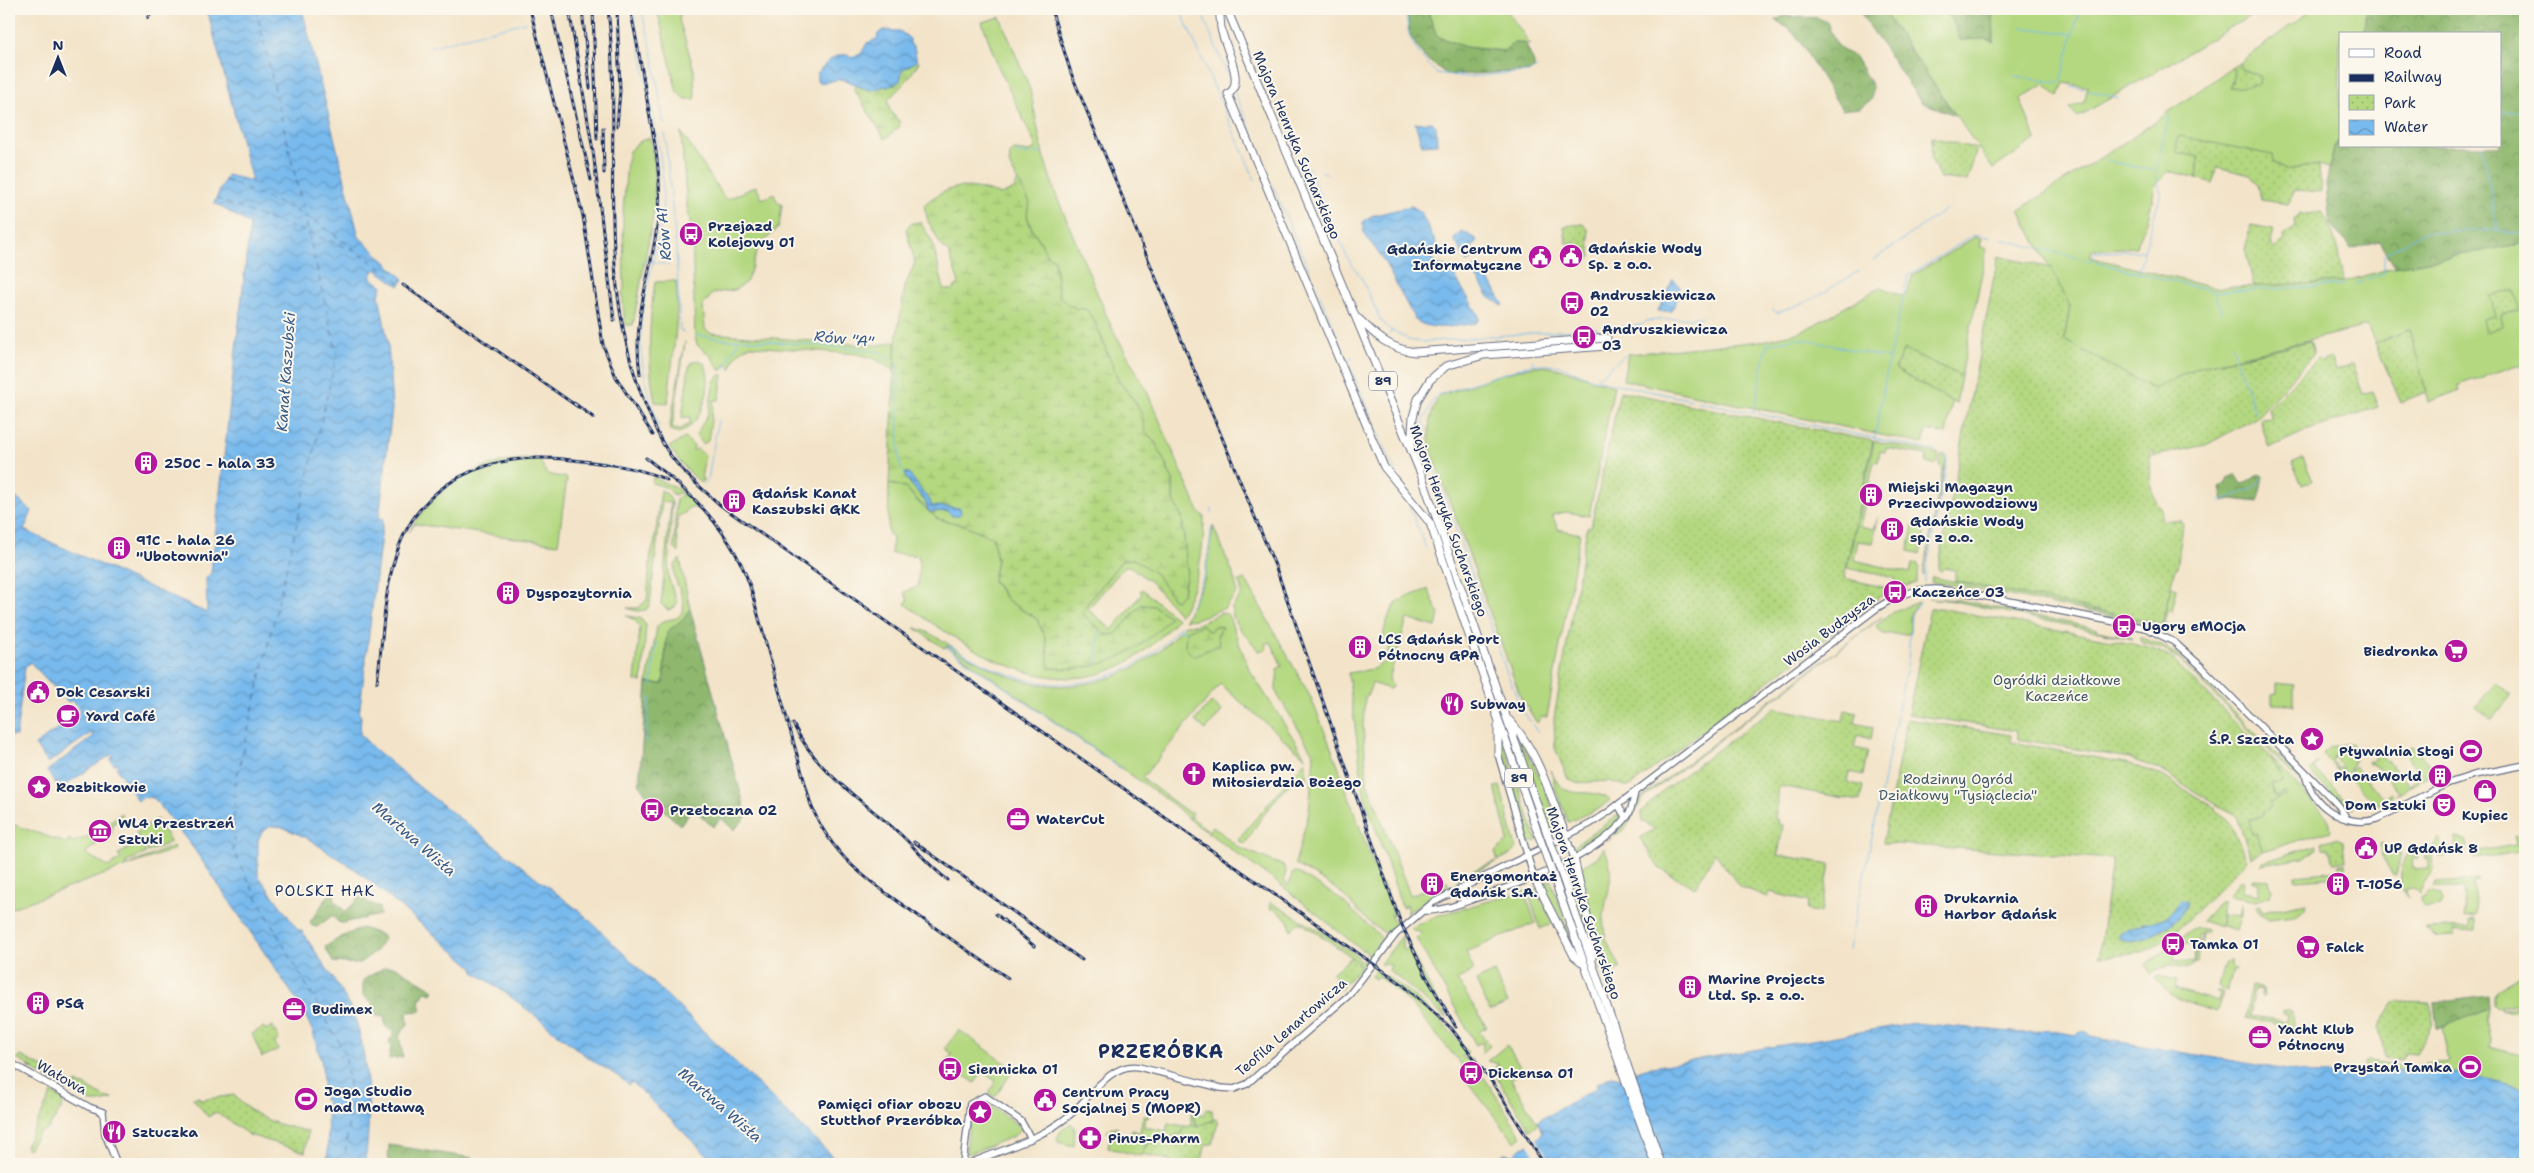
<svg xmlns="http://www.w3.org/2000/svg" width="2534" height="1173" font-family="'Shantell Sans',sans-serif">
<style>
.grass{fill:#b4d880;stroke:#68846f}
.forest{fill:url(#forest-crowns);stroke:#557466}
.wetland{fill:url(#wetland-marsh);stroke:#68846f}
.park{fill:url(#park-dots);stroke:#68846f}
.water{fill:url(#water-waves);stroke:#4a74a6}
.pier{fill:#f3e4c9}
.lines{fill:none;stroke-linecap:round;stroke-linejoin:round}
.stream{stroke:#78baed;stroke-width:1}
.ferry{stroke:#375989;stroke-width:1;stroke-dasharray:6 5;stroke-linecap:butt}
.secondary-casing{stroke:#676e83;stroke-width:8}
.highway-casing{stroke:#676e83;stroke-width:9}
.secondary{stroke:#fff;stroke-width:5.5}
.highway{stroke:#fff;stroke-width:7}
.rail-casing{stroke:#1b2f5e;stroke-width:3}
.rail{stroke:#fbf7ec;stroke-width:1;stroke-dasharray:4;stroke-linecap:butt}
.highway-bridge-casing{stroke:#676e83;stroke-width:9;stroke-linecap:butt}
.highway-bridge{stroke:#fff;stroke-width:7}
.labels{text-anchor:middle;stroke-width:4;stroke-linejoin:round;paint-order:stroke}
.shield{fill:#fbf7ec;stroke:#5e6b89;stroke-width:1}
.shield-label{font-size:12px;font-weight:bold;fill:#1b2f5e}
.street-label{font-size:14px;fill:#1b2f5e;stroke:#fbf7ec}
.poi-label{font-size:14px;font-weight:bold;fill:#1b2f5e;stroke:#fbf7ec;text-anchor:start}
.park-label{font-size:14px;fill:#415966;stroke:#fbf7ec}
.water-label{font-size:15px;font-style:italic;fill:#375989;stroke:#fbf7ec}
.neighbourhood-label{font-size:15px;letter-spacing:1px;fill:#1b2f5e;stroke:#fbf7ec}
.district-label{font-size:19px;font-weight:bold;letter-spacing:1px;fill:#1b2f5e;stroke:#fbf7ec}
</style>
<defs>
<pattern id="forest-crowns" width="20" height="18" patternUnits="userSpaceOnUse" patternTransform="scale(1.25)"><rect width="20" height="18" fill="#8fb86e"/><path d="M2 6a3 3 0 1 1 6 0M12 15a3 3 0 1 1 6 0" fill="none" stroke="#74965e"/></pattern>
<pattern id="wetland-marsh" width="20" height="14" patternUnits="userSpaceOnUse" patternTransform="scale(1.25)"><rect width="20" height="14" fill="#b4d880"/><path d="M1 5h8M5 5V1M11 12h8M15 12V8" fill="none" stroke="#9aba71"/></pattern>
<pattern id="park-dots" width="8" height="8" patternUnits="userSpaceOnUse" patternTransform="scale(1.25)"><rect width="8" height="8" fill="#b4d880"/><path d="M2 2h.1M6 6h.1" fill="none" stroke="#9aba71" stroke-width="1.8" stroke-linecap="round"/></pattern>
<pattern id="water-waves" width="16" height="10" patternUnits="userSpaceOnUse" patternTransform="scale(1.25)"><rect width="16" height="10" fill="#78baed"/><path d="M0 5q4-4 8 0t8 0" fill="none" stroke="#6298c3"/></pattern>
</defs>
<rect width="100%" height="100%" fill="#fbf7ec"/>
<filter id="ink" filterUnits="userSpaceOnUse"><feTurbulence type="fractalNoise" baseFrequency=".02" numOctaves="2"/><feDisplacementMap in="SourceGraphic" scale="10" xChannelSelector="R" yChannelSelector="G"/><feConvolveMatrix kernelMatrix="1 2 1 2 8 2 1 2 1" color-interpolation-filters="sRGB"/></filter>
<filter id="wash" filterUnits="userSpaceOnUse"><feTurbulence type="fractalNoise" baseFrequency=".0096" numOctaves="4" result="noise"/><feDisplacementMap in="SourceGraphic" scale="20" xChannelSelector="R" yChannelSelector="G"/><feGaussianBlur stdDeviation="1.12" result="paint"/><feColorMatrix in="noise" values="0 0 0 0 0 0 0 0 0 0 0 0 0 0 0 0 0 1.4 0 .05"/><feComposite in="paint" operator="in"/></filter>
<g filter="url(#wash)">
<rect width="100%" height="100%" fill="#f3e4c9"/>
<!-- grass -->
<path class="grass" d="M657 9H682L679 19 694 70 695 99H685L677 92Z
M1427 9H1506L1530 44 1513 43 1504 51 1465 47 1436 36Z
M1882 9H1942L1952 19 1960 40 1984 39 1994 42 1993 9H2262L2078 117 2069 108 2084 102 2088 87 2064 83 2058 97 2044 84 2020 99 2036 139 1993 169Z
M2313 9H2366L2364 34H2340V139L2334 147 2329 168 2319 165 2285 170 2273 163 2199 157 2197 178 2169 171 2155 186 2148 219 2136 247 2092 250 2089 257 2214 288 2343 282 2395 267 2525 243V365H2518L2458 385 2460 390 2428 402 2410 330 2375 343 2367 326 2198 367 2153 389 2064 340 2070 306 2019 210 2136 135 2231 68 2235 70 2230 88 2260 76 2241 69 2239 63Z
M1000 17 1030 89 1043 155 1055 192 1111 326 1146 389 1199 512 1204 516C1204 552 1198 584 1180 615L1152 583 1130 566H1125L1088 609 1112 630 1142 594 1140 591 1142 589 1177 619C1090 725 994 668 905 604L908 600 904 592 918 587 919 556 891 553 893 537 888 533 889 484 905 487 919 503 938 519 965 525 993 538 997 560 993 581 1008 601 1037 619 1046 639 1049 668C1101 672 1134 654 1169 617L1154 606 1141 605 1116 635H1106L1083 615 1084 608 1122 560C1126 559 1131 558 1135 559 1152 563 1165 586 1173 599L1176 600 1183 592 1187 571 1182 517 1173 499V481L1157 445 1145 431 1142 415 1135 402 1118 380 1096 324 1086 310 1077 309 1067 304 1059 296 1054 259 1046 255C1041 235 1021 224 1029 203L1009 164 1010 160 1009 153 1015 150 1030 152 1035 148 1034 142 998 66 982 22Z
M681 132 726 200 756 186 762 199 774 194 778 203 782 204 779 227 759 246 747 281 735 290 713 293 703 306 705 329 710 333 865 345H880L896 341 894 371 875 359 858 354 751 346C739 349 733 358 731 370L730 366 724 365 723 370H720L710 355 697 345 695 337 692 231 687 208Z
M650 137 655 166V206L633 325H625L622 293 624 289 623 212 627 161 629 151 639 142Z
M1975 237 1982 238 1980 247 1987 248 1961 376 1904 349 1895 369 1952 402 1946 434 1926 430 1923 444 1623 380 1628 354 1762 341 1801 332 1881 287 1905 297 1913 275Z
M676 281C680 322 671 362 668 403L655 402C647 361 649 322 655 282Z
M685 342 672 428 680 430 690 423V417L682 418 689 367 692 362 698 360 704 363C715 383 702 428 677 433L671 430 670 424Z
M1533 366C1561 365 1587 379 1614 386L1589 516 1566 512 1552 515 1558 529 1580 534 1547 717H1542L1537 723 1521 698 1430 447C1427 427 1430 414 1439 396L1495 376Z
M720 375H723L719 400H714L708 441 703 444 696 435 708 414 714 381Z
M685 438 695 447 693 449 694 451 697 449 705 455 701 479H704L701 483 684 467 669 447Z
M1874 441 1939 454 1937 463 1934 465 1926 463 1927 455 1886 448 1885 452 1880 451 1878 462 1874 461 1860 526 1874 529 1878 517 1873 543 1858 541 1854 560 1910 573 1912 564 1917 563 1919 567 1916 583 1905 586 1894 583 1895 578 1847 568Z
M1941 455H1945L1946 459 1923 576 1943 468 1939 465Z
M2303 458 2313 481 2302 485 2292 463Z
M539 459 547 474 567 478 558 544 415 524 409 532C435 485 486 456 539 459Z
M653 477 680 490 698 507 696 509 693 507 688 508 685 513 678 516 676 533 679 553 674 548 676 499 682 495 681 492 674 495 666 487 652 483Z
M661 490 668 495 672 503 668 576 677 603 674 608 668 610 661 604 671 503 662 502 650 604 646 610 637 611 627 608H638L647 600 651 553 654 545Z
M1913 525 1922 527 1925 530 1920 554 1908 551Z
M1213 526 1234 576 1237 592 1225 608 1195 619 1185 620 1204 580Z
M680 559 690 609 685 617 667 632 663 684 647 683 657 627 663 621 677 618C698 600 660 576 680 559Z
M1932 577 2093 609 2092 612 1955 585 1931 582Z
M1245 579 1311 698 1334 755 1380 884H1383L1394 915H1391L1392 920 1397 922 1386 934 1370 923 1338 890 1295 864 1309 812 1314 755 1277 694C1274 684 1279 678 1277 669L1282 666 1271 642 1265 644 1267 649 1258 651C1249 635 1232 628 1232 608L1242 593 1239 581Z
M2171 586 2177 588 2172 612 2167 611 2164 623 2169 625 2167 631 2145 623 2093 612 2094 609 2162 624Z
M1428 589 1439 614 1436 627 1407 619 1389 679 1393 687 1389 689 1372 683 1367 697 1365 696 1363 725 1367 782 1410 895 1447 881 1449 886 1407 913V905L1402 907 1364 794 1348 673 1373 669 1385 662 1390 644 1384 643C1381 633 1390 609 1398 602 1406 596 1420 593 1428 589Z
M1929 598 1960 600 2098 629V631L2133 638 2132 639 1954 601Z
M1918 602 1910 614V634H1883L1876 626 1894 611Z
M1221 613 1227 614 1229 617 1249 669 1306 758 1220 684 1142 778 1189 813 1193 812 1190 816 1209 831 1213 826 1238 847 1284 866 1286 870 1284 881 1289 885 1292 874 1296 872 1338 897 1382 938 1369 956 1364 949 1363 951 1286 889 1189 819 1190 817 1188 818 1174 805 947 646 944 648 915 628C925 628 957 650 969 657 988 667 1007 677 1029 682 1085 696 1150 671 1184 625H1195Z
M626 616 640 618 646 625 642 682 635 681 640 627 635 620Z
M1882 617 1642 799 1626 828 1608 841 1627 822 1633 804Z
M2139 637 2161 645 2179 657 2306 784 2309 791 2182 662 2163 649 2141 642Z
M1486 667 1544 834 1542 835 1484 668Z
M2496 682 2512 695 2492 719 2476 707Z
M2277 683 2294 685V705L2272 704V694L2277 693Z
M1211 702 1222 711 1206 730 1195 721Z
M1515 732 1540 777 1559 826 1551 835Z
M1500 737 1502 738 1537 841 1526 843 1506 771Z
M2352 743 2356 757 2350 769 2343 776 2334 767 2343 769 2334 756 2332 761 2336 765 2334 766 2323 755 2330 747Z
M2412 746 2436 771 2420 780 2418 778 2422 773 2410 762 2408 747Z
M2379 753 2410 785 2417 779 2418 782 2396 795 2399 791 2373 763H2368L2369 760 2372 761Z
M2269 755 2329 820 2331 831 2263 851 2256 834 2253 835 2248 820 2262 815V812L2269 803 2285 793 2275 797 2271 784 2284 780Z
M1306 760V780L1292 782 1286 787 1261 818 1245 844 1239 841V838Z
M2318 762 2314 768 2354 808 2347 809 2313 775 2310 770Z
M2354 767 2385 799 2391 793 2394 796 2370 808 2368 807 2373 801 2347 775Z
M1551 770C1565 807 1586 783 1610 800L1600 808 1568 822 1555 788Z
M1500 786 1516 848 1511 854 1458 881 1457 877 1498 860 1495 852 1508 841 1495 787Z
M122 813V818L113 824 112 833 85 853 108 867 121 859 118 855 138 842 146 853 125 863 126 866 173 846 175 849 9 909V823L66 843 69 839 73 842 86 838Z
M1621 813 1615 825 1576 854 1573 847Z
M156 819 171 842 148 852 136 834Z
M2515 835 2520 837V852L2474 859 2473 852 2517 845Z
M2439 838 2441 849H2455L2456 838 2466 840 2468 846 2464 855 2440 857 2433 849V844Z
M2383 843 2385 854H2401L2396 875 2392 874 2381 854 2380 844Z
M2316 845V848L2304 858 2261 865V863Z
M1604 848C1620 879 1601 899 1604 928 1605 942 1615 956 1621 968L1603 976 1581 867 1598 857Z
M2407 855 2418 856V859H2412L2413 869 2428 868V859L2424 858 2425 855H2432L2433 869 2419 893 2413 887 2406 888 2405 892 2408 897C2397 890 2400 864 2407 855Z
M2339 864H2345V870L2339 872 2338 877 2295 880V875L2339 871Z
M1575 869 1591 950 1565 873Z
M1550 879 1574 946 1578 955 1541 886Z
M2254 879 2269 880 2272 890 2269 896 2257 901 2228 896 2240 880H2243L2242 892 2258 895 2259 883 2251 881Z
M2479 880 2473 884 2476 916 2465 917 2463 888H2433L2435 883Z
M1535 888 1553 923 1540 929 1529 894Z
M1525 891 1535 923 1466 952 1474 970 1457 980 1487 1027 1479 1032 1490 1046 1482 1053 1483 1042 1476 1045 1416 938 1421 935 1420 932 1413 930 1411 928 1436 916Z
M2429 892 2440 895 2442 901 2440 906 2425 908 2421 905 2420 898Z
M1270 902 1325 934 1359 957 1357 960 1365 961 1361 967 1352 957 1302 923H1298L1291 930 1289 921 1274 908 1271 910Z
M2219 902H2223L2220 927 2202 921Z
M2306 903 2305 908 2295 916 2269 919 2260 914 2257 906 2260 905 2262 912Z
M2241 904 2243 909 2236 931 2222 927 2223 914 2239 916Z
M2475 919 2476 930 2454 931V936L2437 937 2425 929 2470 927V920Z
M2197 928 2207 930 2206 933 2203 932 2201 948H2199L2202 935 2198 934V941L2184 945 2183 950 2175 949 2174 960 2194 963 2195 952H2198L2197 962 2189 968 2169 965 2151 974 2146 964 2190 931Z
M1403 935 1402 948 1404 951 1408 947 1447 1019 1389 970 1391 965 1380 964Z
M2231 960V967L2237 970 2233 971 2227 991 2218 985 2224 965Z
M1377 969 1381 978 1385 975C1417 996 1443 1022 1468 1052L1462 1056 1463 1058 1472 1060V1062L1465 1069 1412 1005 1378 976 1375 979 1371 976Z
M1494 972 1508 1003 1490 1011 1476 981Z
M2524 972 2525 1005H2501V1008H2525V1012L2510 1011 2494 1005V996L2497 991Z
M2157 976 2177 980 2175 989 2218 1002 2220 994 2216 991 2223 992 2217 1012C2193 1005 2170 999 2155 979Z
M2251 986 2263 989 2264 996H2261L2262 991 2254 990 2250 1016 2286 1021 2287 1014 2283 1013V1011L2289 1010 2292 1012 2293 1027 2246 1018Z
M2489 1009 2486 1021 2491 1043 2488 1047 2525 1056V1089L2475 1076 2476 1069 2471 1075 2415 1070 2417 1065 2449 1062 2442 1028 2467 1016Z
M959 1030 1014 1069 995 1097 989 1093 996 1081 982 1072 975 1083 946 1063 952 1054 945 1048Z
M1507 1045 1522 1070 1511 1079 1538 1124 1530 1130 1492 1070 1499 1064 1487 1061Z
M21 1056 67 1080 70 1086 69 1088 40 1072 68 1089H66L28 1067 35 1069 17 1059Z
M2366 1061 2406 1066 2410 1070H2372L2365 1074 2364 1063Z
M1479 1068C1479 1073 1473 1076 1478 1081L1484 1077 1521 1135V1137L1514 1141 1466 1080Z
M75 1082 82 1086 83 1084 104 1097 113 1099C91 1105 82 1104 75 1082Z
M983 1100 1022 1128 1014 1136 969 1154 966 1151 971 1109 973 1105Z
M1206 1109 1212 1110 1213 1120 1198 1126 1193 1116 1197 1127 1191 1125V1112L1204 1115Z
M1143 1115 1150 1117H1146L1144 1127 1166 1131 1168 1123 1184 1126 1183 1133 1148 1145 1140 1132Z
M1071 1123 1075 1127 1074 1146 1058 1142 1057 1139 1060 1132Z
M1111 1127 1118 1128V1130H1113L1112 1137 1134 1141 1136 1134 1131 1133V1130L1138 1132 1146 1145 1141 1156 1108 1148 1110 1135 1107 1132Z"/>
<!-- forest -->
<path class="forest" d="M1407 9H1427L1437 36 1465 47 1504 51 1513 43H1525L1534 63V69L1530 71 1448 75 1426 59 1417 47 1409 33Z
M1858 9H1882L1955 115 1921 102Z
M1942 9H1993L1994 42 1984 39 1960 40 1952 19Z
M2366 9H2525V243L2395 267 2380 241 2351 249 2330 224 2326 184 2334 147 2340 139V146H2500V34H2364Z
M1784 16 1818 18 1827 22 1833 38 1842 50 1855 57 1872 86V99L1860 108 1842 110 1795 34 1776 20Z
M2236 474 2242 484 2248 482 2259 474 2263 476 2258 502 2232 499 2223 501 2220 488 2227 483 2229 477Z
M690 609 747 816 734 830 721 818 713 827 693 808 680 825 645 793 639 783 647 683 663 684 667 632 685 617Z
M331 892 335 895 334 901 346 912 362 894 367 902 379 907 380 915 342 923 338 922 333 915 317 927 312 926 310 922Z
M362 928 382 935 384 939 375 952 358 964 333 962 325 947 339 938Z
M385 967H396L434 990 432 994 425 991 422 998H419L421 1011 407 1012 408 1024 399 1036 403 1057 389 1059 391 1047 389 1040 393 1037 392 1031 386 1027 384 1017 376 1016 372 1004 363 995V980Z
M2488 995 2489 1009 2437 1029 2434 1002Z
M389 1145 473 1158 478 1164H388Z"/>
<!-- wetland -->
<path class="wetland" d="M917 61 919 62 908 79 888 100 890 111 900 122 899 127 885 139 854 89 857 86C872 92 875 84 888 87L895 82 902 70Z
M1018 180 1030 203C1020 224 1041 235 1046 255L1054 259 1059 296 1067 304 1077 309H1086L1096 324 1118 380 1135 402 1142 415 1145 431 1157 445 1173 481V499L1182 517 1187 571 1183 592 1176 600 1173 599 1157 575 1134 559 1122 560 1084 608V615L1106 635 1116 634 1141 605 1154 606 1170 617C1137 656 1099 672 1049 668L1046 639 1037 619 1008 601 993 580 997 560 993 538 965 525 938 519 929 512 949 511 955 508 931 506 929 499 923 496 907 472 905 477 925 501 928 511 905 487 889 484 896 341 905 286 915 263 906 229 912 223 920 222 932 241 944 289 952 290 959 283 949 253 941 245 928 221 924 205C950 182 970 184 1001 195L1014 189Z
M1203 625 1209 632 1214 626 1222 627 1217 637 1220 645 1193 656 1185 647 1186 631Z"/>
<!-- park -->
<path class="park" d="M2239 63 2241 69 2260 76 2259 85 2230 88 2235 70 2231 68Z
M2179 136 2272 155 2273 163 2285 170 2319 165 2321 192 2295 190 2288 204 2261 200 2258 184 2250 175 2217 167 2212 183 2197 178 2199 157 2175 152Z
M1932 137 1977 149 1967 181 1940 178 1931 159Z
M2321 212C2337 233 2339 257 2343 282L2254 286 2245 249 2251 225 2273 229 2270 244 2274 249 2285 240 2284 236 2295 227 2294 220 2299 213 2307 215Z
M1583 224 1588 229 1591 257 1577 258 1575 242 1566 243 1564 226Z
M1998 256 2051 268 2070 306 2064 340 2153 389 2198 367 2310 341 2314 354 2257 417 2206 445 2154 456V451L2150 452C2152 472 2146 494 2162 509L2161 520 2181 521 2183 524 2177 568H2175L2162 624 1955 581V570L1943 568 1940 572 1938 569Z
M2514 290 2520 310 2501 315 2503 326 2486 332 2483 319 2496 316 2490 296Z
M2410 330 2426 392 2401 402 2375 343Z
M1904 349 1961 376 1956 404 1895 369Z
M2318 358 2321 361 2332 358 2336 370 2352 364 2363 394 2372 391 2378 407 2306 431 2269 448 2260 419 2272 418 2268 408Z
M1620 391 1873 441 1844 578 1887 588 1889 590 1629 787 1609 781 1576 783 1568 779 1555 748 1554 718 1587 527H1591Z
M1939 608 2133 644 2152 649 2170 657 2269 755 2284 781 2271 784 2275 797 2285 793 2287 795 2269 803 2271 808 2262 812 2263 815 2249 820 2252 834H2256L2263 851 2251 857 2237 817 2158 769 2129 758 2018 739 2016 731 1908 714 1930 609Z
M1774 708 1843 721 1845 710 1857 713 1855 723 1873 727 1871 739 1857 735 1854 748 1868 751 1863 775 1849 772 1847 782 1863 786 1860 801 1779 786 1775 819 1779 820 1778 824 1783 825 1778 855 1830 864 1821 913 1807 910 1808 902 1770 892 1768 897 1739 886 1715 853 1695 888 1659 868 1640 838 1655 829 1642 821 1641 812 1665 789Z
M1907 719 2011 735V742L2130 764 2158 774 2216 808 2231 825 2247 860C2229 878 2158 959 2135 952L2134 954 2099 957 2112 859 1883 843Z
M2336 838 2343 841 2345 861 2334 862 2329 850 2323 849 2322 842Z
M1352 957 1361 967 1340 989 1333 982 1336 978 1332 973Z
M2398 1002 2430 1003C2437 1029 2429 1031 2416 1053L2405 1052 2401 1060 2385 1058 2379 1027 2393 1004Z
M273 1026 279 1040 275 1042 278 1050 262 1057 252 1034 264 1027 266 1030Z
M52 1093 63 1099V1106L48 1129 39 1133 28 1149 25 1147Z
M234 1095C253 1118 280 1126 308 1131L305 1152 249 1135 216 1112 208 1117 193 1098 199 1097 200 1100Z
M1216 1119 1218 1123 1212 1144H1206L1201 1164H1169V1160L1142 1154 1146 1145 1182 1134 1184 1126H1198Z"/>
<!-- water -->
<path class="water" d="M207 9H302L359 237 404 279 399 286 375 269 370 277 382 286 379 295 388 343 392 409 379 518 383 519 359 715 361 716 360 734 373 748 423 790 582 913 840 1164H716L632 1082 629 1085C615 1072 597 1065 582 1053 546 1025 512 995 474 972L473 967 355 869 307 838 282 827 271 826 262 832 258 840V875L298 930H301C317 955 335 979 349 1005 368 1039 373 1126 364 1164H325L328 1152 327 1100H324L322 1064 313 1032 302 1008 194 849 154 798 143 797 138 801 116 767 119 765 117 763 114 765 110 759 113 757 112 754 59 789 47 771 94 736 91 733 48 763 35 745 78 714 80 710 73 700 68 702 30 662 25 667 16 736H9V494C18 498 24 505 32 511L24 530 207 613 206 578 211 573 250 224 214 203 227 175 252 181Z
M883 30 900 31 910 39V44L914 47 917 61 902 70 900 81 888 87 883 86C869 96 858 84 845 80 835 77 826 86 817 81V74C824 64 838 49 852 57L861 54 867 43 877 39 878 34Z
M1432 122 1436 126 1437 144 1422 145 1415 123Z
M1412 206 1421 213 1435 241 1436 246 1432 262 1450 269 1478 314 1479 320 1476 323C1456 326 1432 332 1415 320L1384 261 1364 233 1363 222 1371 216Z
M1462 231 1477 240 1472 247 1477 257 1467 262 1454 239Z
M1480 265 1504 305 1503 306 1489 297 1472 270Z
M1673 279 1680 287 1676 295 1678 298 1671 311H1658Z
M906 472C916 479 920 492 929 499L932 506 960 508 961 513 958 516H952L947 511 929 512 925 501 905 477Z
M2182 900 2187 902C2182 923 2141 947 2121 939L2119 935C2129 922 2154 925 2169 915 2174 911 2176 904 2182 900Z
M1914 1023 2024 1033 2045 1030 2077 1035 2080 1031 2087 1032 2090 1037 2317 1075 2368 1074 2372 1070 2415 1069 2470 1075 2472 1068 2476 1069 2475 1076 2525 1089V1164H1493L1504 1153 1513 1155 1521 1147C1529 1146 1537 1140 1542 1133L1538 1121 1598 1087 1596 1084 1612 1076 1625 1079 1636 1071 1646 1068Z"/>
<!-- pier -->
<path class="pier" d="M1535 1137 1553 1164H1540L1527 1143Z"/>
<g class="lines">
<!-- stream -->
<path class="stream" d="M633 9 655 127
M641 9 652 51 664 124
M1180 9 1255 180
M1200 9 1232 85
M1406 9C1408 43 1413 48 1436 73L1466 77 1529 72 1537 68
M2021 27 2072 34
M429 47 525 22
M2014 76 2060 83 2080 9
M2071 86 2118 98
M1235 92 1269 174
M2500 112 2525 111
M657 134C661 161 665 187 662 214 659 243 650 271 644 300 636 344 643 385 659 427
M665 134 676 247 680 330 683 332
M2482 146 2498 231
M1034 153H1042
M1015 154H1029
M1302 161 1308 167 1348 259 1361 277 1381 321 1391 330
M2107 161 2155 171
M1322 171 1327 174
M1272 184 1336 333
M2001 239 2215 292 2346 285
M1874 260 1946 209
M2091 261 2094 252 2143 251
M642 262H647
M652 262 668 265
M2138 272 2161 193 2155 171 2169 116
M2355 284 2384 273V254L2422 233 2494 230 2525 235
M2215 292 2221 313
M1773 310 1777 313 1813 299 1859 271
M1616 327 1642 325 1646 321 1701 317
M1389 334 1392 330 1409 340 1421 342 1597 328
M696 335 730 340 741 339 860 349 879 352 898 365 899 456 901 469 905 474
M1338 339 1397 476
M2232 345 2255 413
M1347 360 1353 358
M1532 360 1534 364 1561 366 1592 379 1935 451
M1533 364 1437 395 1434 398 1424 420 1427 448 1507 673 1523 711 1538 733
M726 369 731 353 738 344 736 341
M1596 379 1625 355
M1754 412 1767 344 1798 338 1888 358
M1875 437 1889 358 1908 276 1972 236 1979 235 1992 238
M550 459 634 470
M704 485 708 480 718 420
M1406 498 1426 548
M2220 501 2254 488 2262 478
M1212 509V513
M1924 582 1948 456 1945 453
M1189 611 1206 571 1212 526
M1178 629 1186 631
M948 645C972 657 995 671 1021 678 1079 695 1144 673 1181 625
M946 647 1121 769
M1096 665 1100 629
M651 686 657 642
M645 743 650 697
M1849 949 1908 661 1911 615 1920 602"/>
<!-- ferry -->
<path class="ferry" d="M256 9 337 354 235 785 233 850 258 900 345 1053 351 1101 344 1164
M225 180 292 209 321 225 403 285
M216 198C263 219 313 233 360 253"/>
</g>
</g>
<g filter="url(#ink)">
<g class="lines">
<!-- secondary casing -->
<g class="secondary-casing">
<path id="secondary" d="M1498 754 1534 878
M2305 772C2309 805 2346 829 2377 819L2446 784 2474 775 2525 765
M1618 805 1626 818
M1566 836 1574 858
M1459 889 1464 902
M1424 911C1445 911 1464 902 1483 896 1531 879 1594 858 1627 817 1632 811 1633 800 1635 792
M9 1062 89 1107 103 1112 105 1134 117 1164
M963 1164 970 1104 985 1096 1021 1121 1031 1139
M968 1164C1003 1149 1043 1139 1072 1113 1090 1097 1111 1062 1139 1067L1221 1088 1234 1089 1247 1084 1349 995 1396 934 1432 903 1590 824 1607 813 1877 608 1897 596 1919 590 1936 589 1963 592 2146 628 2174 642 2201 666 2339 806 2347 819"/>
</g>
<!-- highway casing -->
<g class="highway-casing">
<path id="highway" d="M1218 9C1221 16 1220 21 1221 28 1223 44 1247 84 1228 94L1384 467 1430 523 1539 836
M1227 9 1421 474 1547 833
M1359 319C1376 336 1390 349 1415 352L1607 338
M1411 447 1413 417 1418 399 1430 380 1446 366 1484 355 1607 346
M1509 720C1539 752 1550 796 1566 836
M1498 754V726
M1574 858 1592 939V961
M1534 878 1574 956 1584 964
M1563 878 1661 1164
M1555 881 1655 1164"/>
</g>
<!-- secondary -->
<use href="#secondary" class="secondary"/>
<!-- highway -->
<use href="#highway" class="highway"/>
<!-- rail casing -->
<g class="rail-casing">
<path id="rail" d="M530 9 583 216 603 345 616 377 653 435
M551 9 591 180
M569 9 593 151 614 320
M582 9 590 88
M593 9 597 139
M608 9C623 142 593 279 646 406 654 425 661 444 674 460 687 477 704 490 720 505L1402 984 1451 1028 1488 1077
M617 9 620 91 617 126
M630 9C638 45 644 81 650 118 656 148 661 178 659 209 655 268 631 311 640 374
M1051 9 1071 73 1276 568 1400 921 1426 976 1456 1027
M148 18 154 9
M603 128 604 173
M403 285 578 407
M574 403 594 418
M646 458C691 491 732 532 750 586L811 805C833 860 873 884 920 917 949 938 978 958 1008 978
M377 682C383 642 383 597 395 558 418 481 488 452 563 459 598 463 634 465 667 480
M793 724C817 773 860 798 899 833 916 848 929 867 948 880
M914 842 1082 960
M996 914 1034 946
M1485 1071 1544 1164"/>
</g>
<!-- rail -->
<use href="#rail" class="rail"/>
<!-- highway-bridge casing -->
<g class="highway-bridge-casing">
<path id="highway-bridge" d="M1547 833 1563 878
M1539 836 1555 881"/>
</g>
<!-- highway-bridge -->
<use href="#highway-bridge" class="highway-bridge"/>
</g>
</g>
<!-- icons -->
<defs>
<g id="bus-disc" transform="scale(1.25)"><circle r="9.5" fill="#b5179e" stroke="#fbf7ec"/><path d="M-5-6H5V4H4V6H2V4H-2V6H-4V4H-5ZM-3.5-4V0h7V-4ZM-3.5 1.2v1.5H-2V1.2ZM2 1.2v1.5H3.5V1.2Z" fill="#fff"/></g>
<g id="civic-disc" transform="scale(1.25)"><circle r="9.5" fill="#b5179e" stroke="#fbf7ec"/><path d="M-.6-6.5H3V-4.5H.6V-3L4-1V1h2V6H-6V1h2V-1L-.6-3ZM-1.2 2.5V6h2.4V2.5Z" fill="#fff"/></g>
<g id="building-disc" transform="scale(1.25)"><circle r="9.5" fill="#b5179e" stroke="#fbf7ec"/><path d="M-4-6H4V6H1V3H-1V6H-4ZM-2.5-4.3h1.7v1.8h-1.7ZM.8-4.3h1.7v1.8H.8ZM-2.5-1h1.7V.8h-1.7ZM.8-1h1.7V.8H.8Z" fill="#fff"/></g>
<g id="supermarket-disc" transform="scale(1.25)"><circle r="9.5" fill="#b5179e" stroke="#fbf7ec"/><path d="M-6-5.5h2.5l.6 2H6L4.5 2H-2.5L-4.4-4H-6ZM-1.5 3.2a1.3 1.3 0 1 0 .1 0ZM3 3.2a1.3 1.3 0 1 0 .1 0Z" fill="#fff"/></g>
<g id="restaurant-disc" transform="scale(1.25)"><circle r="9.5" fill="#b5179e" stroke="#fbf7ec"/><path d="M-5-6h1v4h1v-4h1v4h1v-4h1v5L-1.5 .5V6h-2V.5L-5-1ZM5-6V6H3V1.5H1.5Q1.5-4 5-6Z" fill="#fff"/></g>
<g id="cafe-disc" transform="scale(1.25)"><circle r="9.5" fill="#b5179e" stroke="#fbf7ec"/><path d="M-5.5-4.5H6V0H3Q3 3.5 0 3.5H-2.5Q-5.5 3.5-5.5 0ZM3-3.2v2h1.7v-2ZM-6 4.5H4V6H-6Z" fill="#fff"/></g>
<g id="sight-disc" transform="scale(1.25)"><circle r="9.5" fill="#b5179e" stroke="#fbf7ec"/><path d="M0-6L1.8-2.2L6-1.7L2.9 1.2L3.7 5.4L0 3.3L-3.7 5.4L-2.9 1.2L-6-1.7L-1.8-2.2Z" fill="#fff"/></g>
<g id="stadium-disc" transform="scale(1.25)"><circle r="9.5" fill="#b5179e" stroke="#fbf7ec"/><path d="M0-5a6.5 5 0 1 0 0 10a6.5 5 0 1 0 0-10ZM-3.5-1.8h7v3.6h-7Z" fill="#fff"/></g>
<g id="church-disc" transform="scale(1.25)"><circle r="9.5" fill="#b5179e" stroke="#fbf7ec"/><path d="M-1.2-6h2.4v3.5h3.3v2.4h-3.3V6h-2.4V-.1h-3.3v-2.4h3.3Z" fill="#fff"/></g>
<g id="shop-disc" transform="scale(1.25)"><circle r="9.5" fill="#b5179e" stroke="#fbf7ec"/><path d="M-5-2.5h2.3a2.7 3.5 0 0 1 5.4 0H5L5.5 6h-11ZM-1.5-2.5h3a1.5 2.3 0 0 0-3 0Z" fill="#fff"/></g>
<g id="theatre-disc" transform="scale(1.25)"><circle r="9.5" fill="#b5179e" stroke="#fbf7ec"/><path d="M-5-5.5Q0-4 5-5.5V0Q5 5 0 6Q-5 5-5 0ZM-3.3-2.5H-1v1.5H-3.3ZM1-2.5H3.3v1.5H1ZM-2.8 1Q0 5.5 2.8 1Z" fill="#fff"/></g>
<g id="office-disc" transform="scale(1.25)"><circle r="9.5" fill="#b5179e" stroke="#fbf7ec"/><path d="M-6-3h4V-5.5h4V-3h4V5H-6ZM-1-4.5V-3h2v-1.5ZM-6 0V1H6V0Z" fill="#fff"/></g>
<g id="museum-disc" transform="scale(1.25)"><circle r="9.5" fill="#b5179e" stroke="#fbf7ec"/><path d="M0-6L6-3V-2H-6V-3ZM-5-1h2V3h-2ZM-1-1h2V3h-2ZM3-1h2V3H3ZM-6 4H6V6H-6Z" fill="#fff"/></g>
<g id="pharmacy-disc" transform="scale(1.25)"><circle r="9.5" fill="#b5179e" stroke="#fbf7ec"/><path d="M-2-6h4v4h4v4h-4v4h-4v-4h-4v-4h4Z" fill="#fff"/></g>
</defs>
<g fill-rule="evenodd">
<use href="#bus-disc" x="691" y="234"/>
<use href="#civic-disc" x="1571" y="256"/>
<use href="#civic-disc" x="1540" y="257"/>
<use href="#bus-disc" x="1572" y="303"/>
<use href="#bus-disc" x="1584" y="337"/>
<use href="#building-disc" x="146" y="463"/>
<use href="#building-disc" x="1871" y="495"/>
<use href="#building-disc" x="734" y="501"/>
<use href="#building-disc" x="1892" y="529"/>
<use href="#building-disc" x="119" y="548"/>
<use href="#bus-disc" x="1895" y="592"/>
<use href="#building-disc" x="508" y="593"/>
<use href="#bus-disc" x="2124" y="626"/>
<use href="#building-disc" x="1360" y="647"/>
<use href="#supermarket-disc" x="2456" y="651"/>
<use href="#civic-disc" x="38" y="692"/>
<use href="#restaurant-disc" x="1452" y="704"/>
<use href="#cafe-disc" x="68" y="716"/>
<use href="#sight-disc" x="2312" y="739"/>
<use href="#stadium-disc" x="2471" y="751"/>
<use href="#church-disc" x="1194" y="774"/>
<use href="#building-disc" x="2440" y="776"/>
<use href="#sight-disc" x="39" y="787"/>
<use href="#shop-disc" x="2485" y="791"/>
<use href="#theatre-disc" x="2444" y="805"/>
<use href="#bus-disc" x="652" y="810"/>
<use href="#office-disc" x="1018" y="819"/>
<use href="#museum-disc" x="100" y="831"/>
<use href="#civic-disc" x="2366" y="848"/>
<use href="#building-disc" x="1432" y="884"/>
<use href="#building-disc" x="2338" y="884"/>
<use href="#building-disc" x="1926" y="906"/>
<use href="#bus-disc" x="2173" y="944"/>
<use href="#supermarket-disc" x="2308" y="947"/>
<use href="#building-disc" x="1690" y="987"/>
<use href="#building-disc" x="38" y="1003"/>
<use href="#office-disc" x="294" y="1009"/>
<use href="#office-disc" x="2260" y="1037"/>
<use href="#stadium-disc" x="2470" y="1067"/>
<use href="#bus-disc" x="950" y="1069"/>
<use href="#bus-disc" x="1471" y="1073"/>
<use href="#stadium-disc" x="306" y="1099"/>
<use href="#civic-disc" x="1045" y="1100"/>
<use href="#sight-disc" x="980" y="1112"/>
<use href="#restaurant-disc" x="114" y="1132"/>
<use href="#pharmacy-disc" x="1090" y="1138"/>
</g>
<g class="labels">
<!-- shield labels -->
<g class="shield">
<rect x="1369" y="371.5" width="28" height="19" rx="4"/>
<rect x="1505" y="768.5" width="28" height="19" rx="4"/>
</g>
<g class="shield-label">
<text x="1383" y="385">89</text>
<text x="1519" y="782">89</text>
</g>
<!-- street labels -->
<g class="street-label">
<text transform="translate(1297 145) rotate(67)" y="5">Majora Henryka Sucharskiego</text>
<text transform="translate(1449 521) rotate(70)" y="5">Majora Henryka Sucharskiego</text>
<text transform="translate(1829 630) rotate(-37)" y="5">Wosia Budzysza</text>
<text transform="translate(1584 903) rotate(71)" y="5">Majora Henryka Sucharskiego</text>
<text transform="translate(1291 1027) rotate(-41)" y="5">Teofila Lenartowicza</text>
<text transform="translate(62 1077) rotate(30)" y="5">Wałowa</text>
</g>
<!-- poi labels -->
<g class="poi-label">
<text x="708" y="231">Przejazd<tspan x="708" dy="16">Kolejowy 01</tspan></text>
<text x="1588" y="253">Gdańskie Wody<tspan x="1588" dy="16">Sp. z o.o.</tspan></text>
<text x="1522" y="254" text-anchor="end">Gdańskie Centrum<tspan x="1522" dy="16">Informatyczne</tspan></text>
<text x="1590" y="300">Andruszkiewicza<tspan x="1590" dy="16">02</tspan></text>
<text x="1602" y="334">Andruszkiewicza<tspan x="1602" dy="16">03</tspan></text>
<text x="164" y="468">250C - hala 33</text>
<text x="1888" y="492">Miejski Magazyn<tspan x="1888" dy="16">Przeciwpowodziowy</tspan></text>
<text x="752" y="498">Gdańsk Kanał<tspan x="752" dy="16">Kaszubski GKK</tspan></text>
<text x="1910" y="526">Gdańskie Wody<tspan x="1910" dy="16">sp. z o.o.</tspan></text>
<text x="136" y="545">91C - hala 26<tspan x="136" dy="16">"Ubotownia"</tspan></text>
<text x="1912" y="597">Kaczeńce 03</text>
<text x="526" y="598">Dyspozytornia</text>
<text x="2142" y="631">Ugory eMOCja</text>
<text x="1378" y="644">LCS Gdańsk Port<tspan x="1378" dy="16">Północny GPA</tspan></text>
<text x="2438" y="656" text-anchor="end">Biedronka</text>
<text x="56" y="697">Dok Cesarski</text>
<text x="1470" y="709">Subway</text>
<text x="86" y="721">Yard Café</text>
<text x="2294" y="744" text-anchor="end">Ś.P. Szczota</text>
<text x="2454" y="756" text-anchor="end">Pływalnia Stogi</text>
<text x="1212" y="771">Kaplica pw.<tspan x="1212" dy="16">Miłosierdzia Bożego</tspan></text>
<text x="2422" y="781" text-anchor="end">PhoneWorld</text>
<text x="56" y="792">Rozbitkowie</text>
<text x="2426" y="810" text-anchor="end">Dom Sztuki</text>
<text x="670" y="815">Przetoczna 02</text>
<text x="2485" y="820" text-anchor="middle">Kupiec</text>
<text x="1036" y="824">WaterCut</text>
<text x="118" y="828">WL4 Przestrzeń<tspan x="118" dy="16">Sztuki</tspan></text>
<text x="2384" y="853">UP Gdańsk 8</text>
<text x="1450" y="881">Energomontaż<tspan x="1450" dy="16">Gdańsk S.A.</tspan></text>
<text x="2356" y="889">T-1056</text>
<text x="1944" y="903">Drukarnia<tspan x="1944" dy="16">Harbor Gdańsk</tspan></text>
<text x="2190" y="949">Tamka 01</text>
<text x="2326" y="952">Falck</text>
<text x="1708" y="984">Marine Projects<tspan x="1708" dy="16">Ltd. Sp. z o.o.</tspan></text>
<text x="56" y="1008">PSG</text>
<text x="312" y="1014">Budimex</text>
<text x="2278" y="1034">Yacht Klub<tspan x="2278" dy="16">Północny</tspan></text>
<text x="2452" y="1072" text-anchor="end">Przystań Tamka</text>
<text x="968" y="1074">Siennicka 01</text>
<text x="1488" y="1078">Dickensa 01</text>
<text x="324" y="1096">Joga Studio<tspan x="324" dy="16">nad Motławą</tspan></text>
<text x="1062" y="1097">Centrum Pracy<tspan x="1062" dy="16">Socjalnej 5 (MOPR)</tspan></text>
<text x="962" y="1109" text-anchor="end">Pamięci ofiar obozu<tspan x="962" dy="16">Stutthof Przeróbka</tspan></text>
<text x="132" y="1137">Sztuczka</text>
<text x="1108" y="1143">Pinus-Pharm</text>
</g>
<!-- park labels -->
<g class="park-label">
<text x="2057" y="685">Ogródki działkowe<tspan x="2057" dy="16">Kaczeńce</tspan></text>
<text x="1958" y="784">Rodzinny Ogród<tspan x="1958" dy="16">Działkowy "Tysiąclecia"</tspan></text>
</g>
<!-- water labels -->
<g class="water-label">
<text transform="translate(664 234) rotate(-95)" y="5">Rów A1</text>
<text transform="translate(844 339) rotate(6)" y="5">Rów "A"</text>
<text transform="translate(286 372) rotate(-86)" y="5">Kanał Kaszubski</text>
<text transform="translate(414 839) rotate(41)" y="5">Martwa Wisła</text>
<text transform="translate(720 1105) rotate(41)" y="5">Martwa Wisła</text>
</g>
<!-- neighbourhood labels -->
<g class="neighbourhood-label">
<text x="325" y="896">POLSKI HAK</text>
</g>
<!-- district labels -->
<g class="district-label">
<text x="1161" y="1058">PRZERÓBKA</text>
</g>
</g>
<!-- margin -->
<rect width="2534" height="1173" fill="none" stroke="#fbf7ec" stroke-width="30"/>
<!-- legend -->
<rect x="2339" y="32" width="162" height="115" fill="#fbf7ec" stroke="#a1a7b3"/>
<rect x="2349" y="49" width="25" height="8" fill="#ffffff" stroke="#a1a7b3"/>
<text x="2384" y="58" font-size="15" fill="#1b2f5e">Road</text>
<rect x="2349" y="74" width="25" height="8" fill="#1b2f5e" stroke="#a1a7b3"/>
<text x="2384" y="82" font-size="15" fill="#1b2f5e">Railway</text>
<rect x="2349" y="95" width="25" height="15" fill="url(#park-dots)" stroke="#a1a7b3"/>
<text x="2384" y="108" font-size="15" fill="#1b2f5e">Park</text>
<rect x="2349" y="120" width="25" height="15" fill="url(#water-waves)" stroke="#a1a7b3"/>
<text x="2384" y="132" font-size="15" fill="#1b2f5e">Water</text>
<!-- north arrow -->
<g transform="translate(58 58)" stroke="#fbf7ec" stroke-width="4" paint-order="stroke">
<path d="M0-4L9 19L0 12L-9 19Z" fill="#1b2f5e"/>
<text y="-8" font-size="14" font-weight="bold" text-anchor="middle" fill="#1b2f5e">N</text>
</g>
</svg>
